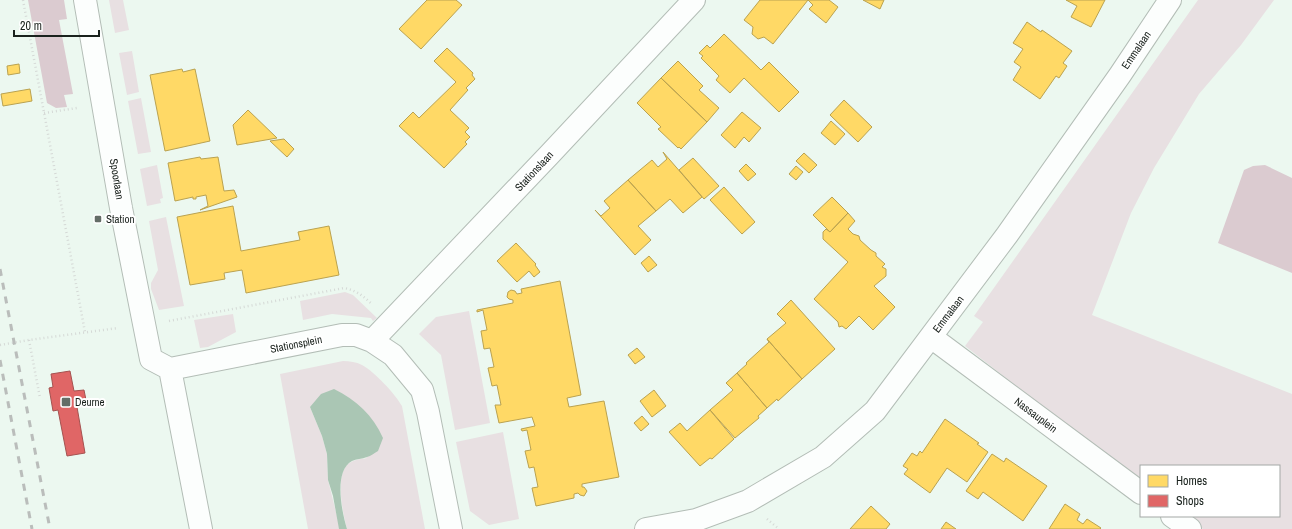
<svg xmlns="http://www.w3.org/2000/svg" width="1292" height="529" font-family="'Archivo Narrow',sans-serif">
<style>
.green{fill:#e8e0e2}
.forest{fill:#dbcbd0}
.water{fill:#aac6b4}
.homes{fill:#ffd966;stroke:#baa250}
.shops{fill:#e06666;stroke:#a55250}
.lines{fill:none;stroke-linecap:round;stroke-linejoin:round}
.street-casing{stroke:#b3bdb6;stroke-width:24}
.path{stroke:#d5d9d6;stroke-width:2.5;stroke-dasharray:1 3;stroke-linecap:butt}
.street{stroke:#fcfefd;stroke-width:22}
.rail{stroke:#babdbb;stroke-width:3;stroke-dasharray:7 7;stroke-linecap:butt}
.poi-dot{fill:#646d67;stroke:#fff;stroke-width:1.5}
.labels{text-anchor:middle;stroke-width:4;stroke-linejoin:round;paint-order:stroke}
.street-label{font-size:11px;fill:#1a221d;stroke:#fff}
.poi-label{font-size:11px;fill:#1a221d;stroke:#fff;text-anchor:start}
</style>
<rect width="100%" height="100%" fill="#ecf8f0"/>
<!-- green -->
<path class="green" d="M109 0H123L129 30 115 33Z
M1198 0H1274L1241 45 1199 94 1154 168 1131 213 1092 315 1292 394V529H1203L1185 516H1279V466H1141V484L965 346 983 322 974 316Z
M132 51 139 92 127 95 119 53Z
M141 98 151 152 138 154 128 101Z
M157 165 163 198 160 199 161 203 147 206 140 169Z
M166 217 184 306 159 310 151 289V283L158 270 149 221Z
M345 292 353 295 377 318 373 321 371 318 332 314 303 320 300 301Z
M469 311 490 423 455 430 441 355 419 334 436 317Z
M233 314 236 332 208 347 200 348 194 320Z
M343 361C350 361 356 362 362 365 375 372 395 394 402 406L425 529H347C343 514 335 478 347 465 352 460 360 459 367 458L310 407 322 436 327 454 328 480 339 524V529H308L280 374Z
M503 432 519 519 489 525 470 511 456 442Z"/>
<!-- forest -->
<path class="forest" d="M28 0H64L67 19 59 20 73 94 64 95 67 107 56 108 47 103Z
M1265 165 1292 178V273L1218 243 1244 170 1253 166Z"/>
<!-- water -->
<path class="water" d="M334 389C356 400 373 415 383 438L378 451C374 453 371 456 367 457 362 459 356 459 352 461 333 471 342 513 347 529H339L333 496 328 480 327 454 322 436 310 407 321 394Z"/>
<!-- homes -->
<path class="homes" d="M427 0H456L462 5 421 49 399 29Z
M760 0H829L838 7 826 23 809 9 813 5 808 0 773 44 764 37 758 39 752 34 753 27 744 20Z
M863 0H884L880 9Z
M1066 0H1105L1091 27 1071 17 1077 6Z
M1027 22 1041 32 1042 30 1072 51 1063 63 1067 66 1059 78 1056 76 1040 99 1013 80 1021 67 1014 62 1023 49 1013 43Z
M724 34 761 70 769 62 799 92 779 112 744 78 730 93 716 80 719 76 701 58 703 56 699 53 707 45 710 48Z
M447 48 473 73 472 75 475 79 466 88 468 90 450 110 469 128 465 132 470 137 465 142 467 144 444 168 399 126 413 112 419 118 456 82 434 61Z
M678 61 703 86 699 90 719 108 707 122 661 78Z
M19 64 20 73 8 75 7 66Z
M182 69 183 72 195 69 210 141 165 151 150 75Z
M661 78 707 122 681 149 679 147 678 148 658 129 661 127 637 103Z
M30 89 32 101 3 106 1 94Z
M844 100 872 127 858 142 830 115Z
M248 110 277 138 237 145 233 125Z
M742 112 761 128 749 142 744 137 735 148 721 135Z
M831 121 845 134 835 145 821 133Z
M284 139 294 149 287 157 270 141Z
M663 152 702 197 683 213 670 199 656 211 628 180 652 160 658 167 667 159Z
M804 153 817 165 809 173 796 161Z
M200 157 201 159 218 157 224 191 234 190 237 197 200 210 208 206 206 195 196 197V199H193V197L175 201 168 163Z
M693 158 719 186 704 199 679 170Z
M746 164 756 174 748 181 739 171Z
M796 166 803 172 796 180 789 174Z
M628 180 656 211 638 226 651 240 635 255 595 210 601 216 610 208 604 201Z
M724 187 755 222 742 234 710 200Z
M832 197 848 213 830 232 813 215Z
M233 206 241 251 300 240 298 232 329 226 339 275 246 293 242 270 224 273 225 279 190 285 177 217Z
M848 213 855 221 848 229 853 234 859 236 860 240 871 250 876 253V256L885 264 882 267 886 269V276L874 286 895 307 873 330 859 316 846 329 842 326 839 327 838 322 814 299 848 262 823 239V232L826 229 830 232Z
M516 243 536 264 535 265 540 272 534 277 529 271 517 282 497 261Z
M649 256 657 265 648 272 641 263Z
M560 281 581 395 567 398 569 407 604 401 619 477 582 484V487H584L587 491 584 496 580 495 578 493 574 494V498L536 506 532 488 538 487 534 467 529 468 525 451 531 450 527 430 522 431 521 429 535 426 532 417 499 423 495 405H501L497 385 492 386 488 368 494 367 490 348 484 349 481 331 487 330 483 310 477 312V310L513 303V300L509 299 507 297 508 292 511 290 515 291 517 294 522 293 521 289Z
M791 300 835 349 802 379 767 339 786 323 777 314Z
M767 339 802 379 778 401 777 399 767 408 737 373 747 364 746 363 769 342Z
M637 348 645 357 635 364 628 355Z
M737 373 767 408 758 416 759 418 735 438 710 410 733 390 726 383Z
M654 390 666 406 652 417 640 401Z
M710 410 734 439 712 459 710 458 700 466 669 432 680 423 687 431Z
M642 416 649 424 641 431 634 423Z
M945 419 979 443 977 444 988 452 967 482 947 468 930 493 904 474 908 469 903 466 912 453 917 456 920 451 922 453Z
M992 454 1004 462 1006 458 1047 486 1023 521 983 492 978 499 966 491Z
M1065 504 1080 514 1077 520 1083 524 1087 519 1101 528 1100 529H1049Z
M871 506 890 524 886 529H850Z
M946 522 956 529H941Z"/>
<!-- shops -->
<path class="shops" d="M70 371 74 391 84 390 87 405 77 407 85 453 67 456 58 410 53 411 49 388 53 387 51 374Z"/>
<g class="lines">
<!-- street casing -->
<g class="street-casing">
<path id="street" d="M85 0 121 208 151 359 170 369
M931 337 1141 493
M372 341 550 154 694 0
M170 369 342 335H356L372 341 393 355 422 390 428 412 451 529
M170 369 201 529
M1172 516 1190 529
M646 529 696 520 748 501 823 457 875 411 1007 235 1120 75 1170 0"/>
</g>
<!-- path -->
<path class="path" d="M23 0 85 332
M44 113 77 108
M169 321 344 288C356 290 363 296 372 304
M29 340 40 398
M0 345 29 340 118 328
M767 519 779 529"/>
<!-- street -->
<use href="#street" class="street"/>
<!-- rail -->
<path class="rail" d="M0 269 50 529
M0 360 32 529"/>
</g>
<!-- markers -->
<g class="poi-dot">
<rect x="94" y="215" width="8" height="8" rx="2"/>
<rect x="61" y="397" width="10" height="10" rx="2"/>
</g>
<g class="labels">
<!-- street labels -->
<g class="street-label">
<text transform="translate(1136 50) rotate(-56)" y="4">Emmalaan</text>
<text transform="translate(534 171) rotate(-47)" y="4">Stationslaan</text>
<text transform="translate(117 179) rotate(81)" y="4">Spoorlaan</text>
<text transform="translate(948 314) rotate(-53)" y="4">Emmalaan</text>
<text transform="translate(296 344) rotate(-11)" y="4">Stationsplein</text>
<text transform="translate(1036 415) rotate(37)" y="4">Nassauplein</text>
</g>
<!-- poi labels -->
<g class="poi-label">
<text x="106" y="223">Station</text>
<text x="75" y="406">Deurne</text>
</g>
</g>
<!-- legend -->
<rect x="1140" y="465" width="140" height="52" fill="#ffffff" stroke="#a3a7a5"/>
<rect x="1148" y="475" width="20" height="12" fill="#ffd966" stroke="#a3a7a5"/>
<text x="1176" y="485" font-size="12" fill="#1a221d">Homes</text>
<rect x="1148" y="495" width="20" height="12" fill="#e06666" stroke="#a3a7a5"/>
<text x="1176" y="505" font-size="12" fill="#1a221d">Shops</text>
<!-- scale -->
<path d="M14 30v6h85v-6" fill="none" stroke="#1a221d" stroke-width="2"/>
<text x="20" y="30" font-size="12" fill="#1a221d" stroke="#ffffff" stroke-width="3" paint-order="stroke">20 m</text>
</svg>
